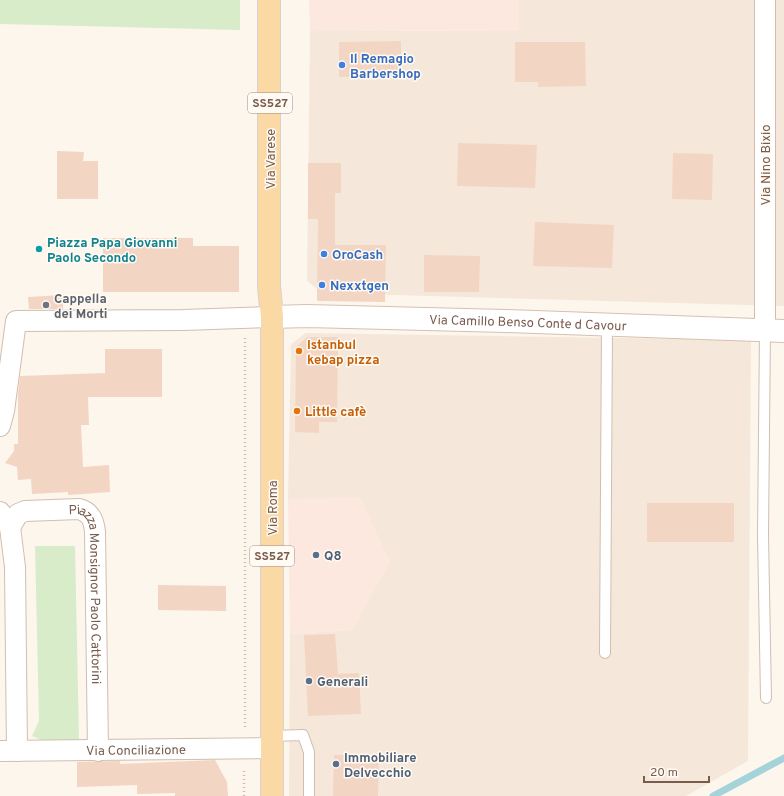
<svg xmlns="http://www.w3.org/2000/svg" width="784" height="796" font-family="Overpass,sans-serif">
<style>
.residential{fill:#f5e8da}
.commercial{fill:#fde8e0}
.green{fill:#d8ecc9}
.lines{fill:none;stroke-linecap:round;stroke-linejoin:round}
.stream{stroke:#a5d3da;stroke-width:7}
.building{fill:#f3d5c3}
.lane-casing{stroke:#d1beb0;stroke-width:12}
.street-casing{stroke:#d1beb0;stroke-width:22}
.secondary-casing{stroke:#d6c0b0;stroke-width:24}
.primary-casing{stroke:#dad1cd;stroke-width:24}
.path{stroke:#d9b8a5;stroke-width:2.5;stroke-dasharray:1 3;stroke-linecap:butt}
.lane{stroke:#fff;stroke-width:10}
.street{stroke:#fff;stroke-width:20}
.secondary{stroke:#fff;stroke-width:22}
.primary{stroke:#fbd9a5;stroke-width:22}
.shop-dot{fill:#3f7fe0;stroke:#fffaf3;stroke-width:1.5}
.culture-dot{fill:#0f9aa8;stroke:#fffaf3;stroke-width:1.5}
.worship-dot{fill:#6b7280;stroke:#fffaf3;stroke-width:1.5}
.food-dot{fill:#e8710a;stroke:#fffaf3;stroke-width:1.5}
.service-dot{fill:#5c6f8a;stroke:#fffaf3;stroke-width:1.5}
.labels{text-anchor:middle;stroke-width:3;stroke-linejoin:round;paint-order:stroke}
.shield{fill:#fffaf3;stroke:#a28b7f;stroke-width:1}
.shield-label{font-size:12px;font-weight:bold;fill:#7a5c4d}
.shop-label{font-size:13px;font-weight:bold;fill:#366cbe;stroke:#fffaf3;text-anchor:start}
.street-label{font-size:13px;fill:#7a5c4d;stroke:#fffaf3}
.culture-label{font-size:13px;font-weight:bold;fill:#0d838f;stroke:#fffaf3;text-anchor:start}
.worship-label{font-size:13px;font-weight:bold;fill:#5b616d;stroke:#fffaf3;text-anchor:start}
.food-label{font-size:13px;font-weight:bold;fill:#c56008;stroke:#fffaf3;text-anchor:start}
.service-label{font-size:13px;font-weight:bold;fill:#4e5e75;stroke:#fffaf3;text-anchor:start}
</style>
<rect width="100%" height="100%" fill="#fdf6ec"/>
<!-- residential -->
<path class="residential" d="M519 0H784V306L323 293 307 281 310 30 519 31Z
M306 333 751 340 748 761 686 796H289L290 634 352 630 288 499 291 344Z"/>
<!-- commercial -->
<path class="commercial" d="M309 0H519V31L310 30Z
M360 497 390 562 352 630 290 634 288 499Z"/>
<!-- green -->
<path class="green" d="M0 0H240V30L0 24Z
M35 546H75L79 740 44 741 32 736 39 721Z"/>
<g class="lines">
<!-- stream -->
<path class="stream" d="M713 796 784 758"/>
</g>
<!-- building -->
<path class="building" d="M401 41V76L339 77V42Z
M515 42H585L586 86 538 87V82H515Z
M458 143 537 145 535 188 457 186Z
M57 151 84 152 83 161H98V199H57Z
M673 153 713 154 712 200 672 199Z
M308 163H341V193H335V245H386L385 302 317 301 318 219H308Z
M535 222 614 225 612 268 533 266Z
M103 238H193V246H239V292H103Z
M424 255 480 256 479 292H424Z
M63 295V309H29L28 297Z
M307 337H338L337 422H319V433L295 432 296 347Z
M105 349H162V397H88L89 425H81L83 467 109 465 110 492 68 495V492L32 494 31 479 18 480 17 467 5 463 14 451V444H18V394L20 376 105 373Z
M647 503H734V542H647Z
M158 585 226 586V611L158 610Z
M335 634 338 674 359 673 361 714 308 716 304 635Z
M334 755 379 756 378 796H333Z
M215 760 227 782 228 796H175V793L137 794V785L77 787V762L120 761V764Z"/>
<g class="lines">
<!-- lane casing -->
<g class="lane-casing">
<path id="lane" d="M765 330 763 535 766 698
M605 653 607 325
M272 736 303 735 309 752V796"/>
</g>
<!-- street casing -->
<g class="street-casing">
<g id="street">
<path d="M765 0V330"/>
<path d="M0 426 4 411 16 321 183 320 272 317"/>
<path d="M0 512 10 527 15 567 17 751"/>
<path id="s1" d="M10 527 18 514 25 511 79 509C91 512 94 521 95 532L98 751"/>
<path id="s2" d="M0 751 272 748"/>
</g>
</g>
<!-- secondary casing -->
<g class="secondary-casing">
<g id="secondary">
<path id="s3" d="M272 317 307 316 506 321 784 331"/>
</g>
</g>
<!-- primary casing -->
<g class="primary-casing">
<path id="primary" d="M269 0V286L272 317V796"/>
</g>
<!-- path -->
<path class="path" d="M245 727V338
M244 796V768"/>
<!-- lane -->
<use href="#lane" class="lane"/>
<!-- street -->
<use href="#street" class="street"/>
<!-- secondary -->
<use href="#secondary" class="secondary"/>
<!-- primary -->
<use href="#primary" class="primary"/>
</g>
<!-- markers -->
<g class="shop-dot">
<circle cx="342" cy="65" r="4"/>
<circle cx="324" cy="254" r="4"/>
<circle cx="322" cy="285" r="4"/>
</g>
<circle class="culture-dot" cx="39" cy="249" r="4"/>
<circle class="worship-dot" cx="46" cy="305" r="4"/>
<g class="food-dot">
<circle cx="299" cy="351" r="4"/>
<circle cx="297" cy="411" r="4"/>
</g>
<g class="service-dot">
<circle cx="316" cy="555" r="4"/>
<circle cx="309" cy="681" r="4"/>
<circle cx="336" cy="764" r="4"/>
</g>
<g class="labels">
<!-- shield labels -->
<g class="shield">
<rect x="248" y="93" width="44" height="20" rx="3"/>
<rect x="250" y="546" width="44" height="20" rx="3"/>
</g>
<g class="shield-label">
<text x="270" y="107">SS527</text>
<text x="272" y="560">SS527</text>
</g>
<!-- shop labels -->
<g class="shop-label">
<text x="350" y="63">Il Remagio<tspan x="350" dy="15">Barbershop</tspan></text>
<text x="332" y="259">OroCash</text>
<text x="330" y="290">Nexxtgen</text>
</g>
<!-- street labels -->
<g class="street-label">
<text transform="translate(270 159) rotate(-90)" y="5">Via Varese</text>
<text transform="translate(765 165) rotate(-90)" y="5">Via Nino Bixio</text>
<text dy="5" stroke="none"><textPath href="#s3" startOffset="256">Via Camillo Benso Conte d Cavour</textPath></text>
<text transform="translate(272 508) rotate(-90)" y="5">Via Roma</text>
<text dy="5" stroke="none"><textPath href="#s1" startOffset="163">Piazza Monsignor Paolo Cattorini</textPath></text>
<text dy="5" stroke="none"><textPath href="#s2" startOffset="136">Via Conciliazione</textPath></text>
</g>
<!-- culture labels -->
<g class="culture-label">
<text x="47" y="247">Piazza Papa Giovanni<tspan x="47" dy="15">Paolo Secondo</tspan></text>
</g>
<!-- worship labels -->
<g class="worship-label">
<text x="54" y="303">Cappella<tspan x="54" dy="15">dei Morti</tspan></text>
</g>
<!-- food labels -->
<g class="food-label">
<text x="307" y="349">Istanbul<tspan x="307" dy="15">kebap pizza</tspan></text>
<text x="305" y="416">Little cafè</text>
</g>
<!-- service labels -->
<g class="service-label">
<text x="324" y="560">Q8</text>
<text x="317" y="686">Generali</text>
<text x="344" y="762">Immobiliare<tspan x="344" dy="15">Delvecchio</tspan></text>
</g>
</g>
<!-- scale -->
<path d="M644 776v6h65v-6" fill="none" stroke="#7a5c4d" stroke-width="2"/>
<text x="650" y="776" font-size="12" fill="#7a5c4d" stroke="#fffaf3" stroke-width="3" paint-order="stroke">20 m</text>
</svg>
